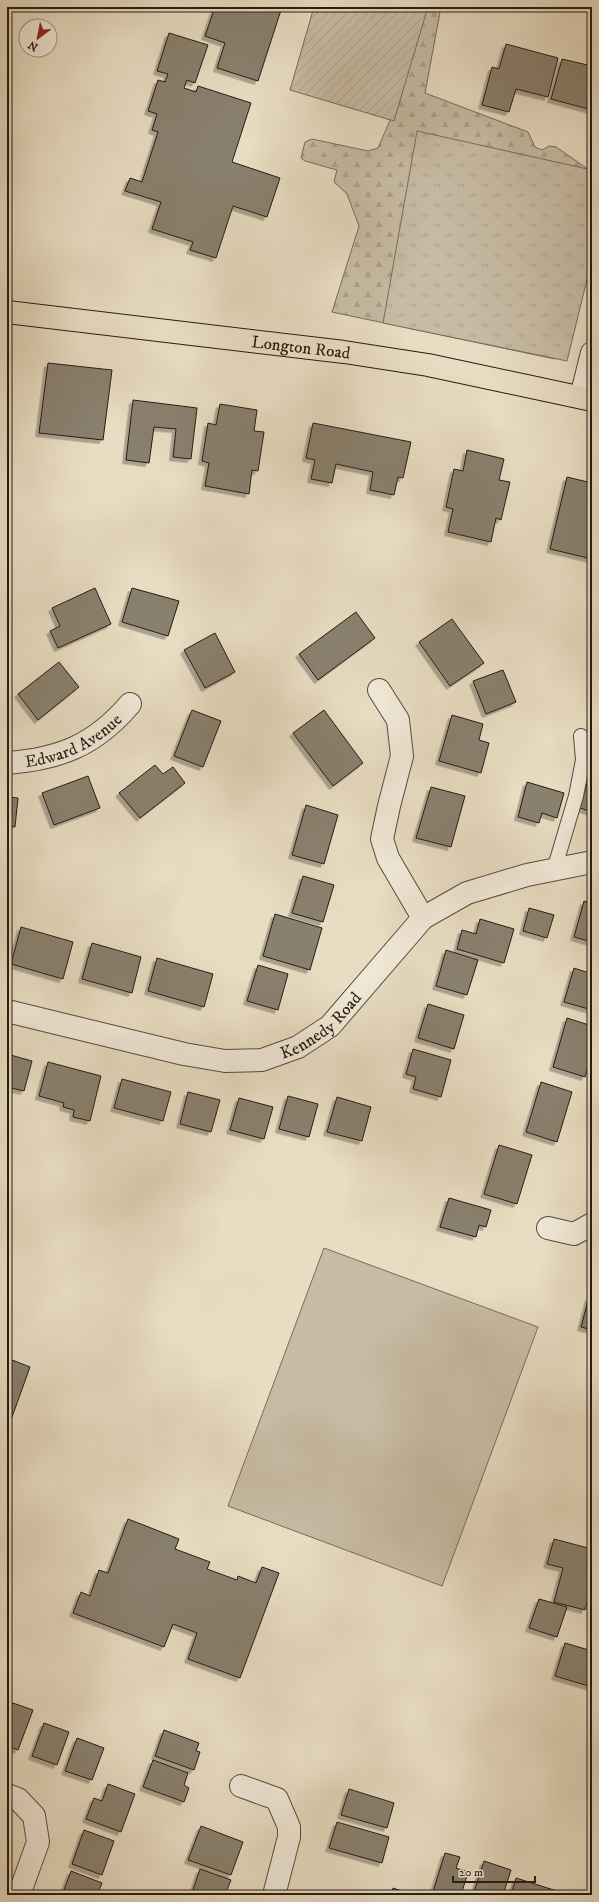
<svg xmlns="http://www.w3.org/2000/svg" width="599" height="1902" font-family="'IM FELL DW Pica',serif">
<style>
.grass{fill:#c7bba4;stroke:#756c5c}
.forest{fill:url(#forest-firs);stroke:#756c5c}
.park{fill:url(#park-tufts);stroke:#756c5c}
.garden{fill:url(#garden-furrows);stroke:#756c5c}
.building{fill:#89806e;stroke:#231c13;filter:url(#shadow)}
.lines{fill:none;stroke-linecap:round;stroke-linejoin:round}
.service-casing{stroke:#544c3f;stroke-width:16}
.minor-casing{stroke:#544c3f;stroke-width:24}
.primary-casing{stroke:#231c13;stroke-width:24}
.service{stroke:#f0e8d7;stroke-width:14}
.minor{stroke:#f0e8d7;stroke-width:22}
.primary{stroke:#e8dcc2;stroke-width:22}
.labels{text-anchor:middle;stroke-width:3.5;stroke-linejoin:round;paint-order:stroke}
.street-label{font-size:17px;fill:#231c13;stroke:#f0e8d7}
</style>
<defs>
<pattern id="forest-firs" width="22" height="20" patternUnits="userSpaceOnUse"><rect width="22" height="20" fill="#c7bba4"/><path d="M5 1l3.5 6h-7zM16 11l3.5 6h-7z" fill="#aba08c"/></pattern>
<pattern id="park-tufts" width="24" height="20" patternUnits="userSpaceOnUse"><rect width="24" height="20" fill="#c7bba4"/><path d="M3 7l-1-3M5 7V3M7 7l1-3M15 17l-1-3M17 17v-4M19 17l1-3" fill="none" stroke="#aba08c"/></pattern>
<pattern id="garden-furrows" width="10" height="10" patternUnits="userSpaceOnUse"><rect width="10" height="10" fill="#c7bba4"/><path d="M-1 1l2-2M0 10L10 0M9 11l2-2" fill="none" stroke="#aba08c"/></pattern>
<filter id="shadow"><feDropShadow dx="-3.5" dy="3.5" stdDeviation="0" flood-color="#0004"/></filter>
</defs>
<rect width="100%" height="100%" fill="#e8dcc2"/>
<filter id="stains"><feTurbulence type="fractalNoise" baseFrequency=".005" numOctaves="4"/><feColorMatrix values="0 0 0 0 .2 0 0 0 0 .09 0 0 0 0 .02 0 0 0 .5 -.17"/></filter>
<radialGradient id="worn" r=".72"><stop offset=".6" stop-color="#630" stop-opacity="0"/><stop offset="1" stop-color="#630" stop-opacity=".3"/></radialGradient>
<!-- grass -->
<path class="grass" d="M324 1248 538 1327 442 1586 228 1506Z"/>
<!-- forest -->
<path class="forest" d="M423 7H441L425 93 528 132 535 147 542 150 549 146 556 147 592 172V209L555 359 332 312 359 226 347 194 334 182 337 170 305 161 301 158 305 142 312 139 368 151 378 148 397 104Z"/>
<!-- park -->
<path class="park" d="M417 131 592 170V259L567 361 383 323Z"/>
<!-- garden -->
<path class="garden" d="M314 7H418L427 10 394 121 290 90Z"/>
<!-- building -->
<path class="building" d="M215 7H282L258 81 217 68 225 43 205 36Z
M169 33 208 45 195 83 187 80 184 88 196 92 198 86 251 103 232 162 280 178 267 217 233 206 216 258 190 250 193 242 152 229 161 202 125 191 130 178 142 182 158 132 152 130 157 114 148 111 158 80 165 82 168 74 157 71Z
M506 44 558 58 548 97 516 89 509 112 482 105 492 67 499 69Z
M562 59 592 66V110L551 99Z
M48 363 112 370 103 440 39 433Z
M133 400 197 408 191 459 173 457 176 429 154 427 149 463 126 460Z
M220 404 257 410 254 431 264 432 258 471 252 470 249 494 205 486 209 463 202 461 208 423 216 425Z
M313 423 411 442 403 478 398 477 394 495 370 490 373 472 336 464 332 483 311 479 315 460 306 458Z
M467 450 504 459 499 480 510 482 501 520 496 518 491 542 448 532 453 509 446 507 454 469 463 471Z
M567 477 592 483V559L550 549Z
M95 588 111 624 58 648 50 631 60 626 52 608Z
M132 588 179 601 168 636 122 622Z
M356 612 375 638 318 680 299 654Z
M452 619 484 663 450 686 419 642Z
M215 633 235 672 205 688 184 650Z
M59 662 79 687 38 720 18 694Z
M503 670 516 702 486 714 473 681Z
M192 710 221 721 203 767 174 756Z
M324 710 363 763 333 786 293 733Z
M452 715 483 724 479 740 489 743 481 773 439 761Z
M155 765 163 774 173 767 185 783 140 818 119 793Z
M88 776 100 808 54 825 42 793Z
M527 782 564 793 557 818 542 813 539 823 518 817Z
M587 783 592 785V812L580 808Z
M431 787 465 796 451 847 416 838Z
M7 797 18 798 15 827 7 826Z
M306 805 338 815 324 864 292 855Z
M303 876 334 885 323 922 292 913Z
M584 901 592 904V942L574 937Z
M529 908 554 915 547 938 523 931Z
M275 914 322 928 310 970 263 956Z
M480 919 514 929 504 963 457 949 462 930 476 934Z
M21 927 73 942 63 979 11 964Z
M92 943 141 957 132 993 82 979Z
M446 950 478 960 467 995 436 986Z
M157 958 213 974 204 1007 148 991Z
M258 965 288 974 278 1010 247 1001Z
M574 968 592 974V1010L564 1002Z
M428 1004 464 1015 454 1049 418 1038Z
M567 1018 592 1026V1053L585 1077 553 1067Z
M413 1049 451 1060 441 1097 413 1089 416 1077 406 1074Z
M7 1054 32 1061 24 1091 7 1087Z
M48 1062 101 1076 90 1121 73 1117 74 1110 63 1107 64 1103 39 1096Z
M122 1079 171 1092 163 1121 114 1108Z
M541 1082 572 1092 557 1142 526 1132Z
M188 1092 220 1100 211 1132 180 1124Z
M288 1096 318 1104 309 1137 279 1129Z
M337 1097 371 1107 362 1141 327 1132Z
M239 1098 273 1107 264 1139 230 1130Z
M499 1145 532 1155 517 1204 484 1194Z
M449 1198 491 1210 486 1227 479 1225 476 1237 440 1227Z
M589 1297 592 1298V1330L581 1327Z
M7 1358 30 1367 7 1431Z
M128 1519 179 1539 175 1549 210 1562 207 1569 237 1580 238 1576 256 1583 262 1567 279 1573 240 1678 188 1659 197 1633 173 1624 164 1647 73 1613 81 1592 90 1596 99 1570 108 1573Z
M554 1539 592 1549V1583L585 1610 554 1602 563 1568 547 1564Z
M539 1599 567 1607 557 1637 529 1628Z
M565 1643 592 1651V1687L555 1676Z
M7 1701 33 1710 18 1750 7 1746Z
M44 1723 69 1732 57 1765 32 1756Z
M164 1730 199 1743 196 1751 200 1752 194 1770 155 1756Z
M77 1738 104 1748 92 1780 65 1771Z
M153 1760 188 1773 184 1785 189 1788 184 1802 143 1787Z
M108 1784 135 1794 121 1832 86 1819 94 1798 102 1801Z
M349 1789 394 1803 387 1828 341 1815Z
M337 1822 389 1837 382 1863 329 1848Z
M201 1826 243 1842 231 1875 188 1860Z
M84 1830 114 1841 102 1875 72 1864Z
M445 1853 460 1857 456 1868 468 1872 461 1895H432Z
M484 1861 511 1870 503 1895H473Z
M200 1869 231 1880 225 1895H196L192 1893Z
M71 1871 102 1883 97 1895H62Z
M516 1878 560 1892 559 1895H511Z
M393 1888 414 1895H391Z"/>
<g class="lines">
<!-- service casing -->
<g class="service-casing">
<path id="service" d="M554 870 576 796 583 760 581 736"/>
</g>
<!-- minor casing -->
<g class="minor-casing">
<g id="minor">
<path d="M581 397 592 353"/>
<path d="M379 690 398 720 402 756 389 806 382 839 388 858 423 918"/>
<path id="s1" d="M7 763C60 759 95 745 130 704"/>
<path id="s2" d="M7 1011 184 1054 225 1061 262 1060 298 1047 330 1026 423 918 467 893 527 875 592 862"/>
<path d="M548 1228 574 1234 592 1224"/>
<path d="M241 1786 277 1799 289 1827V1837L274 1895"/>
<path d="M7 1795 18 1799 34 1816 38 1842 19 1895"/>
</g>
</g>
<!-- primary casing -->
<g class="primary-casing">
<g id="primary">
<path id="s3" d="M7 312 344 352 428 365 592 400"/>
</g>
</g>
<!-- service -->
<use href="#service" class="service"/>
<!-- minor -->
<use href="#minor" class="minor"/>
<!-- primary -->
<use href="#primary" class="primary"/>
</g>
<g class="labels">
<!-- street labels -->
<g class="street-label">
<text dy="6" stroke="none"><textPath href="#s3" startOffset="296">Longton Road</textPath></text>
<text dy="6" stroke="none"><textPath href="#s1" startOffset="71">Edward Avenue</textPath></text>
<text dy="6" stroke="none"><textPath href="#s2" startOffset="330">Kennedy Road</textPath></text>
</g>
</g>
<!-- margin -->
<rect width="599" height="1902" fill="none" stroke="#e8dcc2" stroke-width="24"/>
<rect x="8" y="8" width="583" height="1886" fill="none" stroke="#231c13" stroke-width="2"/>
<rect x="12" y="12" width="575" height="1878" fill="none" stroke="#231c13"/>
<!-- north arrow -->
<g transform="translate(38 38) rotate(212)"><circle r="19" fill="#f0e8d7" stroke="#9e9689"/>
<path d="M0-3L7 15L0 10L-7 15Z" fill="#8f2418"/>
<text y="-6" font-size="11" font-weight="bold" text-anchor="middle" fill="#231c13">N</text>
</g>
<!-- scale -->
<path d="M453 1876v6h82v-6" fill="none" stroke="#231c13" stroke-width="2"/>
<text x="459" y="1876" font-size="12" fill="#231c13" stroke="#f0e8d7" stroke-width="3" paint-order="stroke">20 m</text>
<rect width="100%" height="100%" filter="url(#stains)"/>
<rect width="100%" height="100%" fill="url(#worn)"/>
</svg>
